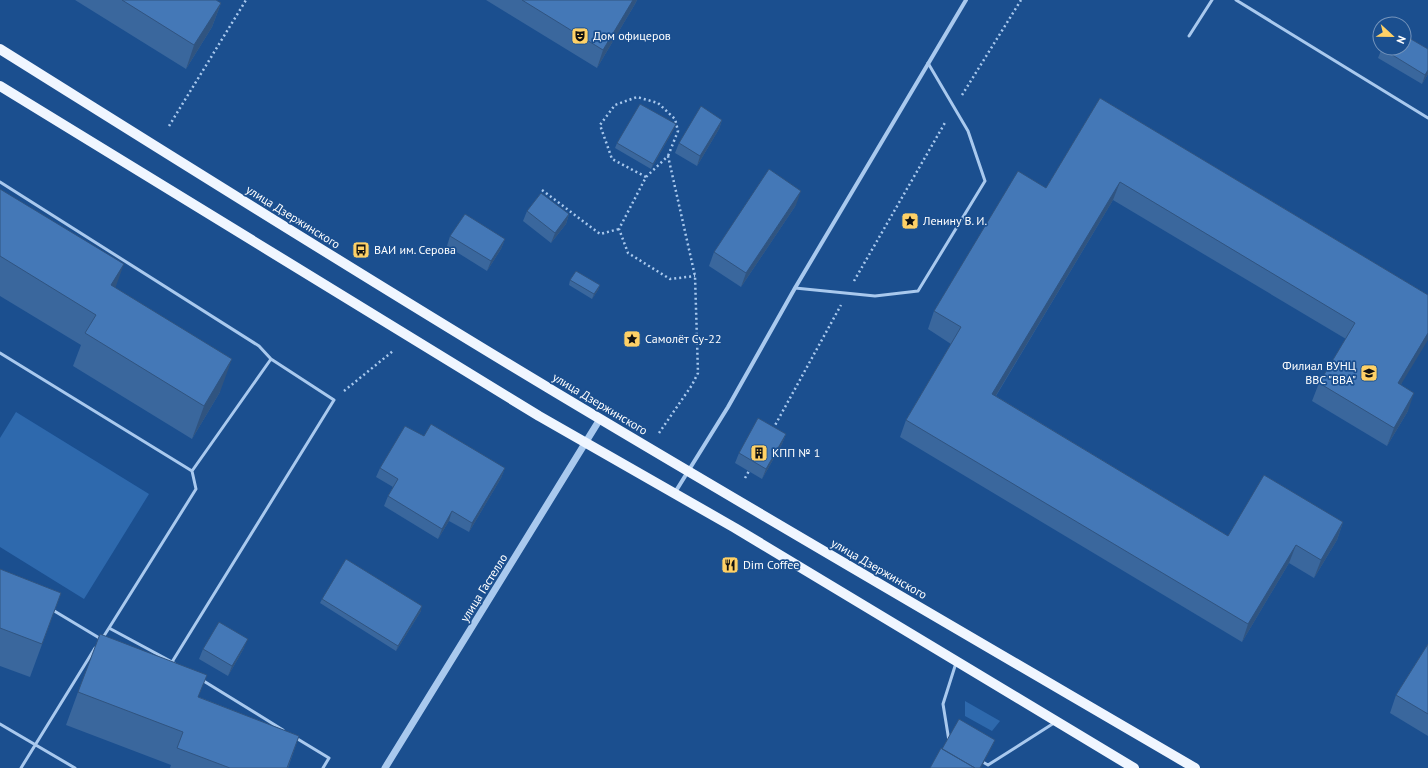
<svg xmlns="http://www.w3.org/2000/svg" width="1428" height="768" font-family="'PT Sans',sans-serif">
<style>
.green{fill:#2e69ad}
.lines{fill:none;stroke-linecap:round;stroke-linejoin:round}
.path{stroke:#a9c9ee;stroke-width:2.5;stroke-dasharray:2 3;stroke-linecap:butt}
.service{stroke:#a9c9ee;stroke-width:3}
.minor{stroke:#a9c9ee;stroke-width:4}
.tertiary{stroke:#a9c9ee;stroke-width:7}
.primary{stroke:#f0f6ff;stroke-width:10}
.wall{fill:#3a679d}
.shaded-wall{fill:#305480}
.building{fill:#4478b7;stroke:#305480}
.labels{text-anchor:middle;stroke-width:3.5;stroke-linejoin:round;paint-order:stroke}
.poi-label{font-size:12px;fill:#fff;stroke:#1b4f8f;text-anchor:start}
.street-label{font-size:12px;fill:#fff;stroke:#1b4f8f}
</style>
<rect width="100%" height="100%" fill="#1b4f8f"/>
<!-- green -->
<path class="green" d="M16 412 149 494 84 599 0 547V438Z
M965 701 1000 721 992 731 965 716Z"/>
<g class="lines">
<!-- path -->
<path class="path" d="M962 95 1021 0
M169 126 246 0
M646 177 612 159 600 125 615 105 637 97 658 103 675 119 678 131 668 156
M542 190 600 234 619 229
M854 281 946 121
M344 391 393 351
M773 429 841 305
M659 433 692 385 698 373 695 276 668 156 646 177 619 229 628 253 670 279 695 276
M745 478 749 471"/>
<!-- service -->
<path class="service" d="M1236 0 1428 118
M1189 36 1212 0
M0 182 259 346 271 359 192 471
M795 288 875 296 918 291 985 181 968 131 928 63
M0 353 192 471 196 489 109 628
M51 609 101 639
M102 639 109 628 174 663
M172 662 334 400 271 359
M202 680 283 730
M0 724 75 768
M296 738 329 758 323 768
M949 741 943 704 956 663
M981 761 988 765 1054 723
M21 768 95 648"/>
<!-- minor -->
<path class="minor" d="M674 494 728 407 795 288 966 0"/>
<!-- tertiary -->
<path class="tertiary" d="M385 768 600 419"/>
<!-- primary -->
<path class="primary" d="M0 49C184 164 368 280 555 392 767 519 981 643 1195 768
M0 86 539 416 735 528 1134 768"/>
</g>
<!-- wall -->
<path class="wall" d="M75 0H216L221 3 212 27 186 69Z
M486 0H637L635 4 597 68Z
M1382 48 1428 74 1422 84 1378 58Z
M1100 98 1428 295 1401 385 1408 411 1387 446 1312 401 1319 383 1346 339 1113 200 996 396 1228 536 1343 522 1337 540 1314 578 1289 563 1242 642 900 437 906 420 951 344 928 329 934 311 1046 188Z
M722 120 719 129 697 166 675 153 679 143Z
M674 129 651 169 615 148 617 143Z
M0 189 115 288 220 392 192 439 73 366 81 345 0 296Z
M796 205 741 287 709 266 714 252Z
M527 211 569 214 566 224 551 243 523 221Z
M450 236 505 239 501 249 487 271 447 246Z
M570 280 600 285 598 290 592 299 569 285Z
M786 434 782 444 762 479 735 463 739 453Z
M424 436 505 468 501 478 469 532 449 521 438 539 384 506 388 496 393 487 376 477 380 468Z
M0 569 61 593 30 677 0 666Z
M322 599 421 611 396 651 320 603Z
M1428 644V736L1390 713 1396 695Z
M244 648 228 676 199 659 203 649Z
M78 692 199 697 299 736 288 768H170L171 765 66 725Z"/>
<!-- shaded-wall -->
<path class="shaded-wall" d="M633 0H637L635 4 597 68 603 50Z
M221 3 212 27 186 69 194 45Z
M1428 70V74L1422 84 1425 75Z
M722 120 719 129 697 166 700 156Z
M676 124 674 129 651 169 653 164Z
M1120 182 1113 200 986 412 992 394Z
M801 191 796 205 741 287 746 273Z
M569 214 566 224 551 243 555 233Z
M505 239 501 249 487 271 491 261Z
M124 264 112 297 111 285Z
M600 285 598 290 592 299 594 294Z
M1428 333V340L1391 401 1398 383Z
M232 359 220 392 192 439 204 406Z
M1414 393 1408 411 1387 446 1394 428Z
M786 434 782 444 762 479 766 469Z
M505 468 501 478 469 532 472 523Z
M452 511 449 521 438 539 442 529Z
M1343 522 1337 540 1314 578 1321 560Z
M1296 545 1289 563 1242 642 1248 624Z
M422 606 421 611 396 651 398 646Z
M248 639 244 648 228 676 232 666Z
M995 740 993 745 981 768H980Z"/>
<!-- building -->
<path class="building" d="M122 0H216L221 3 194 45Z
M522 0H633L603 50Z
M1404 35 1428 49V70L1425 75 1381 48H1404Z
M1100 98 1428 295V333L1398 383 1414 393 1394 428 1319 383 1355 323 1120 182 992 394 1228 536 1264 475 1343 522 1321 560 1296 545 1248 624 906 420 961 327 934 311 1018 171 1046 188Z
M640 104 676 124 653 164 617 143Z
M701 106 722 120 700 156 679 143Z
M769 169 801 191 746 273 714 252Z
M0 189 124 264 111 285 232 359 204 406 85 333 96 315 0 256Z
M541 193 569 214 555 233 527 211Z
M465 214 505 239 491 261 450 236Z
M576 271 600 285 594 294 570 280Z
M758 418 786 434 766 469 739 453Z
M431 424 505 468 472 523 452 511 442 529 388 496 398 479 380 468 405 426 424 436Z
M346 559 422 606 398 646 322 599Z
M0 569 61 593 42 644 0 628Z
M219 622 248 639 232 666 203 649Z
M100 634 207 675 198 697 299 736 287 768H230L177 748 183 732 78 692Z
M1428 644V714L1396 695Z
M959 719 995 740 980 768H975L942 749Z
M941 748 975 768H930Z"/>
<!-- icons -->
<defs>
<g id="theatre-square" transform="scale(0.9)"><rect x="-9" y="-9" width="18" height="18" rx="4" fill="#ffd166" stroke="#1b4f8f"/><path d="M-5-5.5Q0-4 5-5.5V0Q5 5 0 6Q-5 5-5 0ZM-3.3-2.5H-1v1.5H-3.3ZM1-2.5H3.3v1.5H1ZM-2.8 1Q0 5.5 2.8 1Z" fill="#111"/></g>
<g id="sight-square" transform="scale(0.9)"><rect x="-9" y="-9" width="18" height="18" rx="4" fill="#ffd166" stroke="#1b4f8f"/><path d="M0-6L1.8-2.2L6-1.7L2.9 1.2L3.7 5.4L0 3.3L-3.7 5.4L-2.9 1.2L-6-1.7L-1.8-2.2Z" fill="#111"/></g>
<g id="bus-square" transform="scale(0.9)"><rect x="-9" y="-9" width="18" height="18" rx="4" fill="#ffd166" stroke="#1b4f8f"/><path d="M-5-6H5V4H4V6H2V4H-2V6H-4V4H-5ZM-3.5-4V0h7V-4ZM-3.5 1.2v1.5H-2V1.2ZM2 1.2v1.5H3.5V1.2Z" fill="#111"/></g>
<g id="university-square" transform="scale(0.9)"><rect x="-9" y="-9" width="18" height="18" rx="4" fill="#ffd166" stroke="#1b4f8f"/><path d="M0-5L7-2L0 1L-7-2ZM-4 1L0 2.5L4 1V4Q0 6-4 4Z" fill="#111"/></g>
<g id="building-square" transform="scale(0.9)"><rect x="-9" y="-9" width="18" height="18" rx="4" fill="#ffd166" stroke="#1b4f8f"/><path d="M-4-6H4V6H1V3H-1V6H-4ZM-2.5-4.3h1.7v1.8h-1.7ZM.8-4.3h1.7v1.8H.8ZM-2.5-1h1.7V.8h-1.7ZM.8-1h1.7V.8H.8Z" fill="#111"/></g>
<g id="restaurant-square" transform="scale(0.9)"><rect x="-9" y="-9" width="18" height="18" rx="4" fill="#ffd166" stroke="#1b4f8f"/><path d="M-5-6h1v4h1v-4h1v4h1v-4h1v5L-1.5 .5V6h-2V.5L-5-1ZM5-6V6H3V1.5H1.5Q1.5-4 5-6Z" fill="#111"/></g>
</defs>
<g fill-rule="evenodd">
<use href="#theatre-square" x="580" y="36"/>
<use href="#sight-square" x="910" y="221"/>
<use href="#bus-square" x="361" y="250"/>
<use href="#sight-square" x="632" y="339"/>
<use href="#university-square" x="1369" y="373"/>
<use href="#building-square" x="759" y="453"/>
<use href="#restaurant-square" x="730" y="565"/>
</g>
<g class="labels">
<!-- poi labels -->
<g class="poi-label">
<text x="593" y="40">Дом офицеров</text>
<text x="923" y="225">Ленину В. И.</text>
<text x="374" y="254">ВАИ им. Серова</text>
<text x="645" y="343">Самолёт Су-22</text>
<text x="1356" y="370" text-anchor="end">Филиал ВУНЦ<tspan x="1356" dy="14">ВВС "ВВА"</tspan></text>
<text x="772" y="457">КПП № 1</text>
<text x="743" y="569">Dim Coffee</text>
</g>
<!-- street labels -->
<g class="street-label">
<text transform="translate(293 217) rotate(32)" y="4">улица Дзержинского</text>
<text transform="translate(600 404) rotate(31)" y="4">улица Дзержинского</text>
<text transform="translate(879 569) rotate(30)" y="4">улица Дзержинского</text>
<text transform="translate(484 588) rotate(-58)" y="4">улица Гастелло</text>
</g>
</g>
<!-- north arrow -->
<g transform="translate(1392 36) rotate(112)"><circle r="19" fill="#1b4f8f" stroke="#7695bc"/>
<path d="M0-3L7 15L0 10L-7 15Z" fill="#ffd166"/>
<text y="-6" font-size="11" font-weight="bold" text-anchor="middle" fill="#ffffff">N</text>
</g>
</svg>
